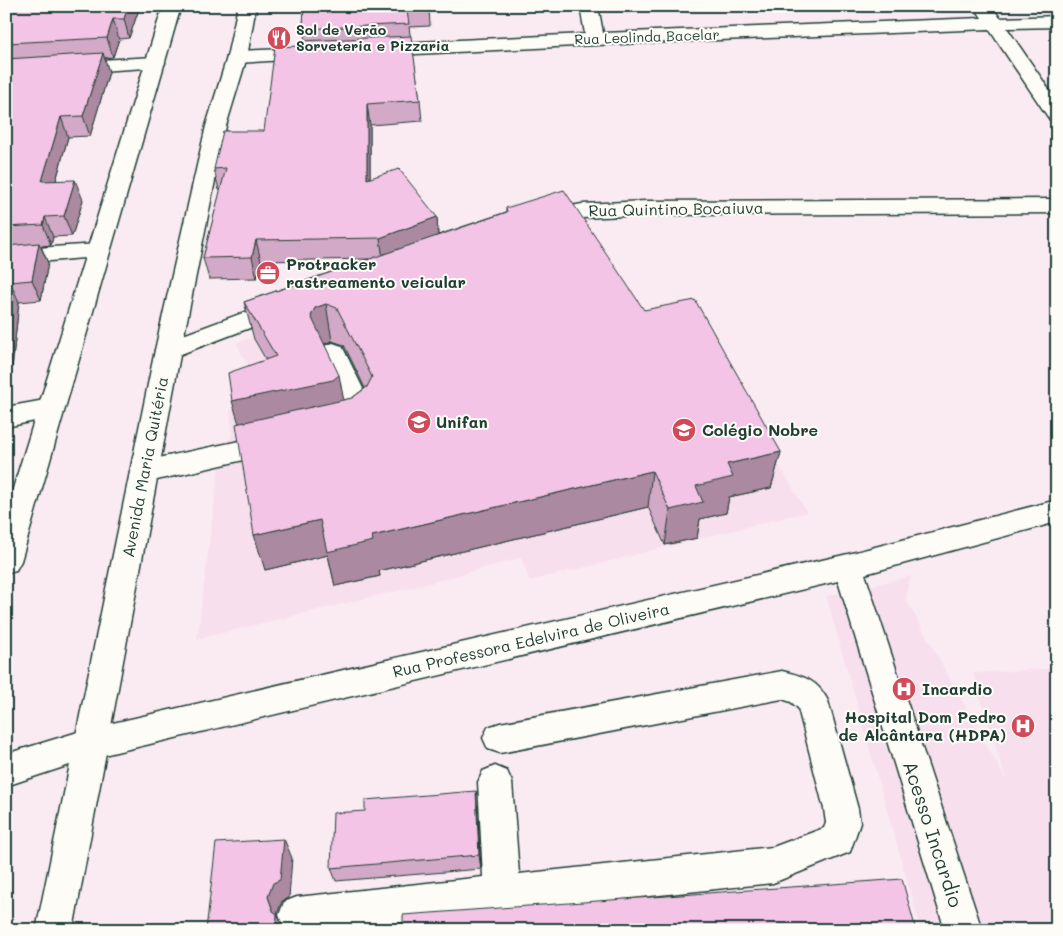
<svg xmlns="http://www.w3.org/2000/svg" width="1063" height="936" font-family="Mali,sans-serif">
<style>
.built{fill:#f8dfee}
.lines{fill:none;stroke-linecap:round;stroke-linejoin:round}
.minor-casing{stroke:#1f3d34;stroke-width:3}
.major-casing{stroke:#1f3d34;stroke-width:3}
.minor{fill:#fdfcf7;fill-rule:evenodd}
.major{fill:#fdfcf7;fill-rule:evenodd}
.wall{fill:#d2a9c6;stroke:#1f3d34;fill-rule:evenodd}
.shaded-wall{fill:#ab89a1;stroke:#1f3d34}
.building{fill:#f4c4e6;stroke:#1f3d34}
.labels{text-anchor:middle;stroke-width:4;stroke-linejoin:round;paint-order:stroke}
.far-poi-label{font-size:14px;font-weight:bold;fill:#1f3d34;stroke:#fdfcf7;text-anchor:start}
.far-street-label{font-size:14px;fill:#1f3d34;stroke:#fdfcf7}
.street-label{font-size:16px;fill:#1f3d34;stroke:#fdfcf7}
.poi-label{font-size:16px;font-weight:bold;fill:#1f3d34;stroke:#fdfcf7;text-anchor:start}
.near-street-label{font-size:19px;fill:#1f3d34;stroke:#fdfcf7}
</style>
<rect width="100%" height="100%" fill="#faebf2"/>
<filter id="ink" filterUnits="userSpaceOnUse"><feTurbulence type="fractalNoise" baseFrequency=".02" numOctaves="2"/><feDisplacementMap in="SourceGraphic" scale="10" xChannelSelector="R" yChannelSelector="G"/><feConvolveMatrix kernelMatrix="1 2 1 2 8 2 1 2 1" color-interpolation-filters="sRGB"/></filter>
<g filter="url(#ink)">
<!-- built -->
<path class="built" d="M348 303 642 344 700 331 807 512 530 581 521 558 430 583 197 639 220 458 232 434 230 410 264 395 236 343Z
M911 576 906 599 1006 780 973 673 1057 668V930H921L826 596Z"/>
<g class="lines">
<!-- minor casing -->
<g class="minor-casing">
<path id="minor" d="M580 6H598L603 33 982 18 978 12 981 8 987 7 993 8 1000 18 1057 16V27L1007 28 1057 101V122L1050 120 989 29 595 45 376 56 369 54 367 50 369 46 376 44 585 34Z
M311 48 318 50 321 54 318 58 237 63 230 61 227 57 230 53 237 51Z
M155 57 162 59 165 63 162 67 6 77V65Z
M1057 199V213L646 215 582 218 541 225 533 223 530 218 533 213 582 204 646 201Z
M98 244 106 246 110 251 106 256 6 265V250Z
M283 298 292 300 295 306 292 312 168 359 159 356 155 350 159 344Z
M333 343 342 346 376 415C368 429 356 438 341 433L337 426 341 419 349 412 320 352 324 346Z
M50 399 59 402 63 409 59 416 6 427V407Z
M277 433 287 436 290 443 287 450 144 483 134 479 130 472 134 465 144 461Z
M1057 500V522L865 574 982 930H945L838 581 91 758 6 786V754L91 728 848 554Z
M782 671C803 676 818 680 828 701L858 809 860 823 850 852 773 883 331 930H288L284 928 279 915 284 902 297 897 483 877 478 782 483 771 495 766 507 771 512 782 519 874 773 847 824 828 826 823 824 809 798 708 791 702 782 699 500 753 488 749 483 738 488 727 500 723Z"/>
</g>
<!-- major casing -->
<g class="major-casing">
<path id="major" d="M163 6H181L21 561 16 570 6 573V511Z
M238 6H256L247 57 226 126 181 350 73 930H36L155 350 206 126 227 57Z"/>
</g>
<!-- minor -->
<use href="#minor" class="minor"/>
<!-- major -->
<use href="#major" class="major"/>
</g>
<!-- wall -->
<path class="wall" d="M6 6H140L129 38 119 39 113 57 104 58 109 72 90 136 68 137 56 181 83 200 72 236 53 237 51 245 41 246 48 263 41 300 19 302 12 368 6 369Z
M304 6H429L430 26 409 27 420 100 422 121 370 125V178L437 217 438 235 506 212V208L644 310 781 452 771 488 729 497 726 513 700 519 697 538 665 545 648 507 379 571 380 576 335 586 328 555 265 570 239 424 266 360 254 339 244 302 369 259 261 261 257 278 209 279 203 258 221 190H219L214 169 264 131 302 46 305 41 303 29ZM332 341 344 345 365 388 352 398 344 400 324 344Z
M477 805 481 869 336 881 331 868Z"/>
<!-- shaded-wall -->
<path class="shaded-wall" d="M128 6H140L129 38 124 19Z
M113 19 119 39 113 57 107 38Z
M103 53 109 72 90 136 83 116Z
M367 104 370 125V200L367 179Z
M61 117 68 137 50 202 42 181Z
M75 180 83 200 72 236 64 216Z
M45 217 53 237 51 245 43 225Z
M437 217 438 238 383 259 380 238Z
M256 240 261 261 257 278 252 257Z
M39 243 48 263 41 300 32 280Z
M10 282 19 302 12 368 6 369V311Z
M326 304 332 341 322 345 311 316 315 308Z
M339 375 346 412 243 437 232 401Z
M781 452 771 488 729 497 726 513 700 519 697 538 665 545 670 510 696 486 727 464Z
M652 471 648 507 379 571 380 576 335 586 328 555 265 570 254 535 320 520 372 536Z
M476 791 477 805 481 869 479 855Z
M284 839 292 858 289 898 282 901 277 914 285 930H276L273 911 268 897Z"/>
<!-- building -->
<path class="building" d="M6 6H128L124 19H113L107 38 6 43Z
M304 6H428L429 10 407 11 409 24 303 29Z
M411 36 420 100 367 104V179L399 169 437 217 380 238 256 240 252 257 203 258 226 168 214 169 223 131H264L275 47 302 46V41Z
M103 53 83 116 61 117 42 181 75 180 64 216 45 217 43 225 6 227V59Z
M564 190 644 310 695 300 781 452 727 464 733 477 696 486 703 502 670 510 652 471 372 536 373 541 327 552 320 520 254 535 236 424 352 398 367 387 372 377 337 308 326 304 315 308 311 316 339 375 333 380 232 401 228 373 276 356 244 302 507 212 506 208Z
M39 243 32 280 10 282 6 311V246Z
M476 791 479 855 331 868 333 813 365 811V800Z
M284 839 280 880 273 883 268 897 273 911 277 914 276 930H206L216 843Z
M902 879 916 930H403V915Z"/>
</g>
<!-- icons -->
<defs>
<g id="restaurant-disc" transform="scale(1.25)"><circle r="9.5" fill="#d1495b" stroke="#fdfcf7"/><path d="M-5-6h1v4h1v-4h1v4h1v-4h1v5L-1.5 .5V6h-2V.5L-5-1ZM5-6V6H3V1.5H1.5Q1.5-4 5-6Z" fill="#fff"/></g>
<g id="office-disc" transform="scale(1.25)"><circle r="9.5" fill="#d1495b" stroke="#fdfcf7"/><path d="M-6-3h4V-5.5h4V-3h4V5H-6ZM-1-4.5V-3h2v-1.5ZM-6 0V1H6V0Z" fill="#fff"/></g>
<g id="university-disc" transform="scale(1.25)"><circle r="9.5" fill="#d1495b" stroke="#fdfcf7"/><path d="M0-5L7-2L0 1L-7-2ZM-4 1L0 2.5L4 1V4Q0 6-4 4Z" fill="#fff"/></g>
<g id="school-disc" transform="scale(1.25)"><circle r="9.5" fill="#d1495b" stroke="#fdfcf7"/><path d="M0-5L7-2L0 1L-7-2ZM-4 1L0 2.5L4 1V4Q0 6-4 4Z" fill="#fff"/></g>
<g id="hospital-disc" transform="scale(1.25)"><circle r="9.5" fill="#d1495b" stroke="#fdfcf7"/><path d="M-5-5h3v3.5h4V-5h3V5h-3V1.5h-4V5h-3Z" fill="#fff"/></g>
</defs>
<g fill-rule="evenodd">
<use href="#restaurant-disc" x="279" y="38"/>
<use href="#office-disc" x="268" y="273"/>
<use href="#university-disc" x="419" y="422"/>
<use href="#school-disc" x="684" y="430"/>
<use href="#hospital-disc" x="904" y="689"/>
<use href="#hospital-disc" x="1023" y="726"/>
</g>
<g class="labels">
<!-- far-poi labels -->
<g class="far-poi-label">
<text x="296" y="35">Sol de Verão<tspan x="296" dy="16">Sorveteria e Pizzaria</tspan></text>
</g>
<!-- far-street labels -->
<g class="far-street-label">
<text transform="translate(647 37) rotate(-2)" y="5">Rua Leolinda Bacelar</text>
</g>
<!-- street labels -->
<g class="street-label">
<text transform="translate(676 209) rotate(-1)" y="6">Rua Quintino Bocaiuva</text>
<text transform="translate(145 467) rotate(-79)" y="6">Avenida Maria Quitéria</text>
<text transform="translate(531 640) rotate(-13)" y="6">Rua Professora Edelvira de Oliveira</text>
</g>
<!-- poi labels -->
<g class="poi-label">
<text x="286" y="270">Protracker<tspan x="286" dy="18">rastreamento veicular</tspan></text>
<text x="436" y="428">Unifan</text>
<text x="702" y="436">Colégio Nobre</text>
<text x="922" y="695">Incardio</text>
<text x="1006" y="723" text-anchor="end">Hospital Dom Pedro<tspan x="1006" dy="18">de Alcântara (HDPA)</tspan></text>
</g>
<!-- near-street labels -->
<g class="near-street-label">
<text transform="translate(933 834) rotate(72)" y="7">Acesso Incardio</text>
</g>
</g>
<!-- margin -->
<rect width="1063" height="936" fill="none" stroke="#fdfcf7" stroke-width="25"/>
<rect x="12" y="12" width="1038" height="911" fill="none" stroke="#1f3d34" stroke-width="2" filter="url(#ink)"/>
</svg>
